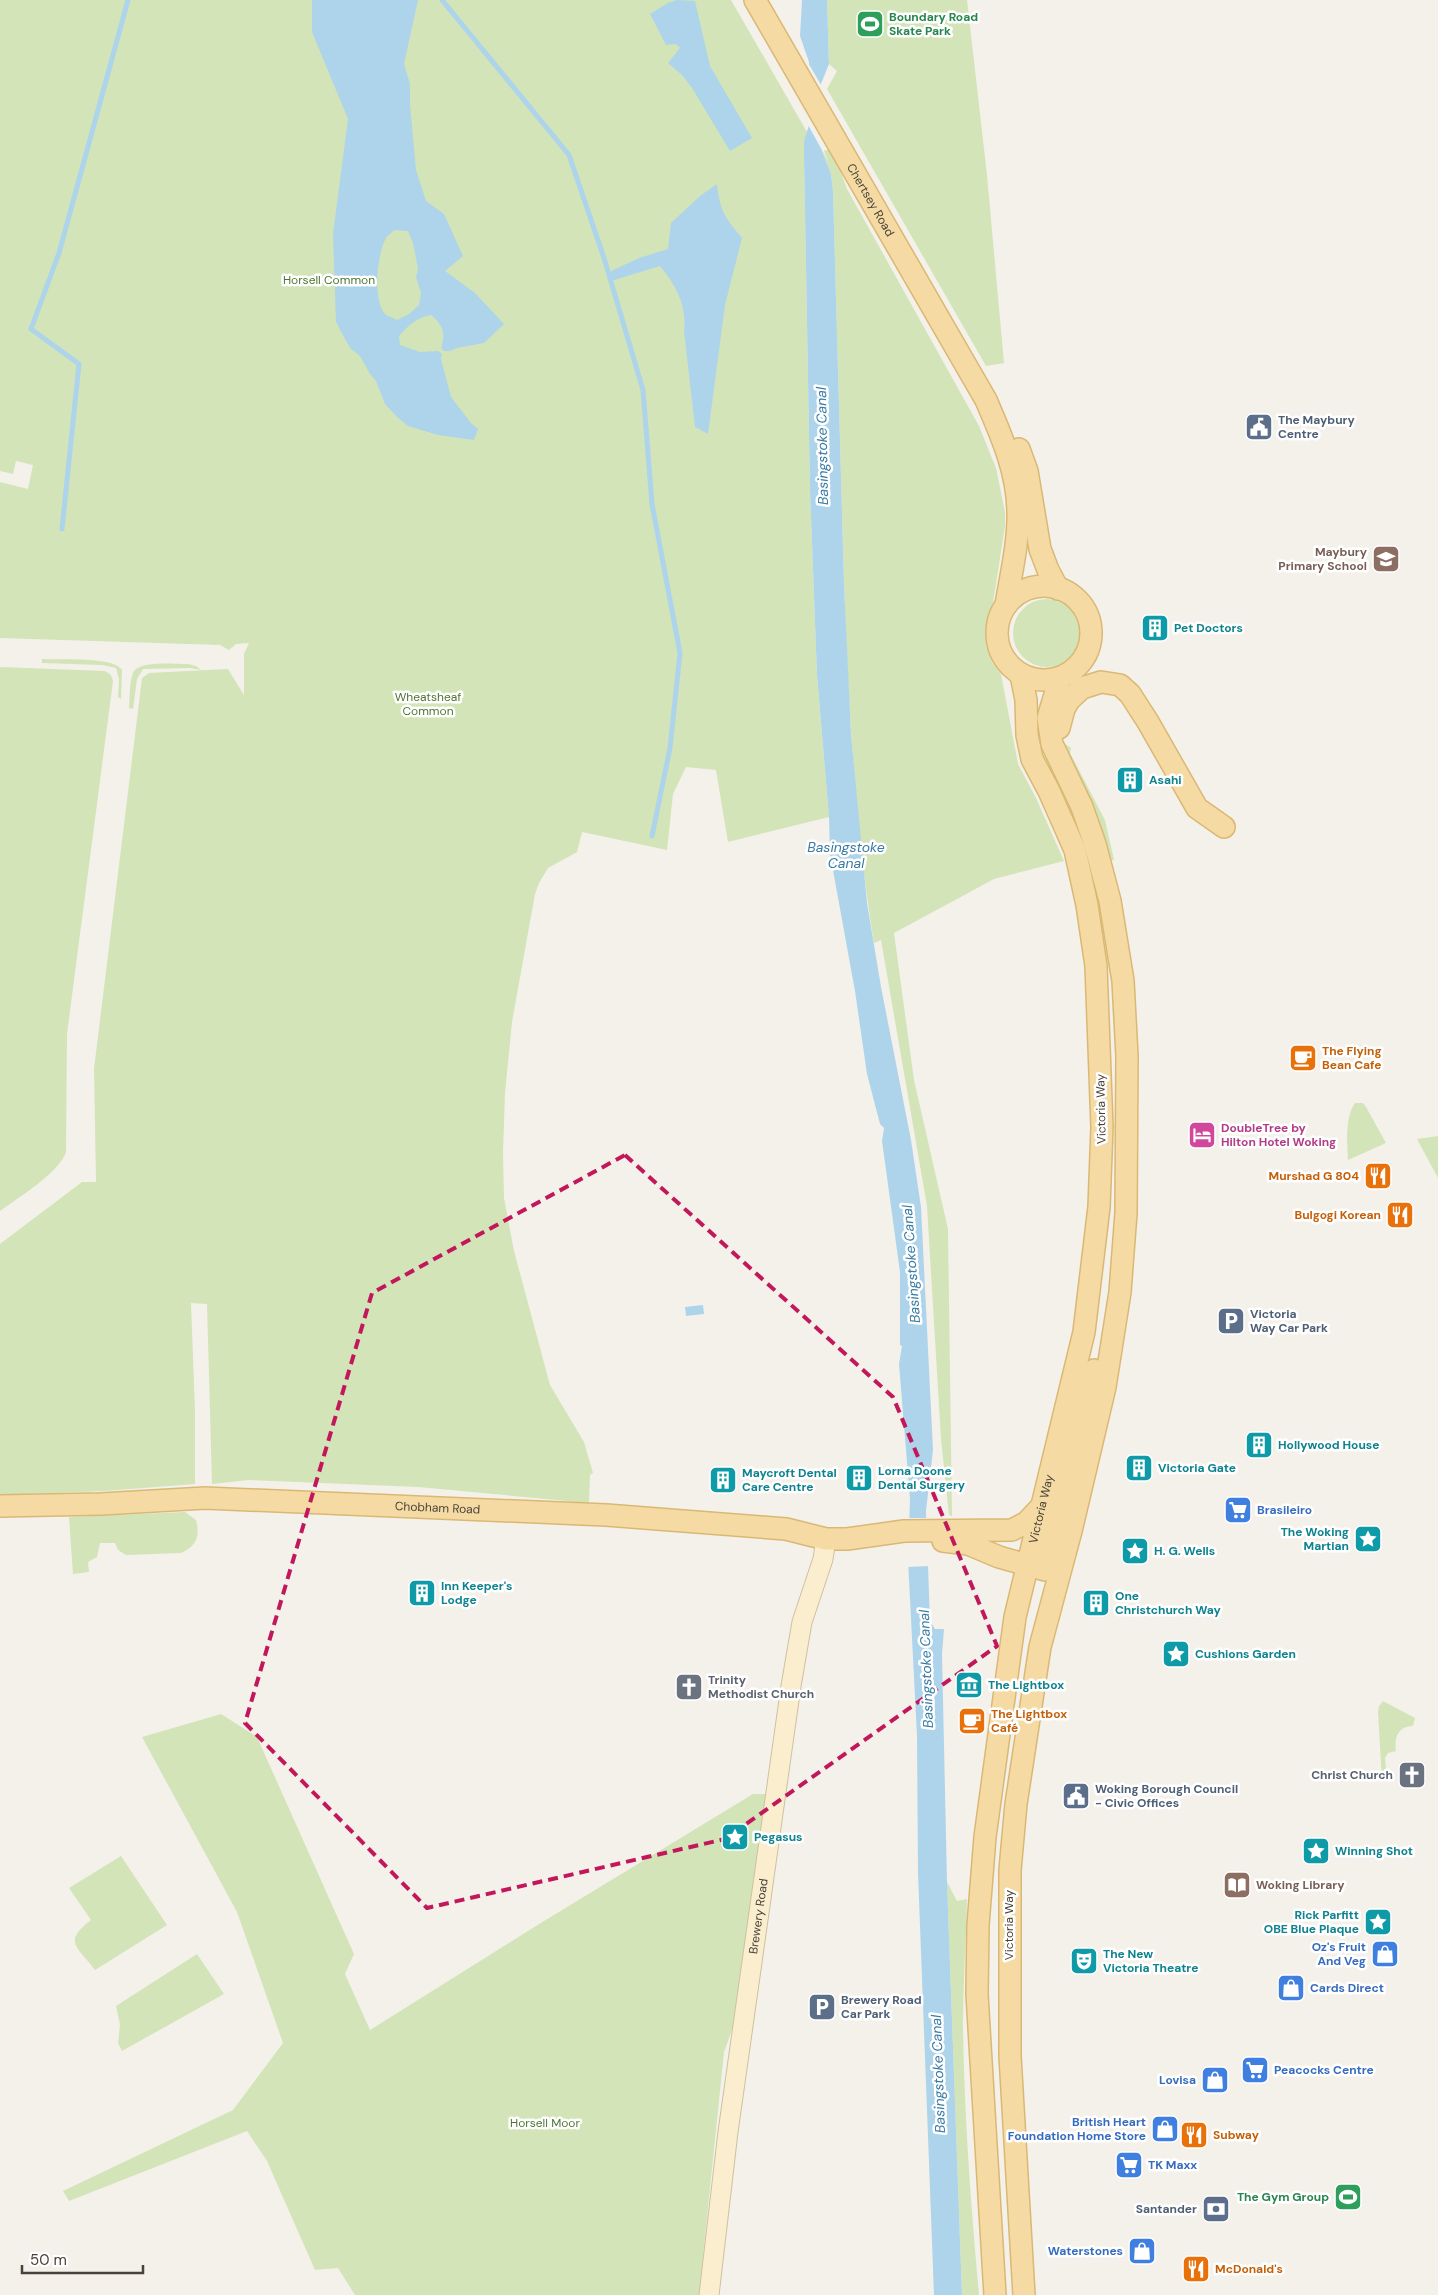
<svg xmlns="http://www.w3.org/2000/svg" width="1438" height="2295" font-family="'DM Sans',sans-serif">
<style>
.green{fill:#d2e4b8}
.water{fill:#aed4eb;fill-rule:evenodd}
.pier{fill:#f4f1eb}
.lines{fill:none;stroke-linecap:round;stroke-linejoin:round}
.stream{stroke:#aed4eb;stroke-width:5}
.secondary-casing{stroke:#cfc19f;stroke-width:21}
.primary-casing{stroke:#dab874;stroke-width:24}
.secondary{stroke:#faeecf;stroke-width:19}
.primary{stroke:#f5dba3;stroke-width:21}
.marked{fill:none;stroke:#c2185b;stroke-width:4;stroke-dasharray:10 6;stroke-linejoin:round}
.labels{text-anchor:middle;stroke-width:5;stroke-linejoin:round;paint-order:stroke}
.leisure-label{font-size:12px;font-weight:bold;fill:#27864d;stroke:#fff;text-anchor:start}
.street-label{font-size:12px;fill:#48423a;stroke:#fff}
.park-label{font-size:12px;fill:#4d7531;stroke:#fff}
.service-label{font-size:12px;font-weight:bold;fill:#4e5e75;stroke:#fff;text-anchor:start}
.education-label{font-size:12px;font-weight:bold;fill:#785e54;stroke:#fff;text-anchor:end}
.culture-label{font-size:12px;font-weight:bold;fill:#0d838f;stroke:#fff;text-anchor:start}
.food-label{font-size:12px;font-weight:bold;fill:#c56008;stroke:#fff;text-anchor:start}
.hotel-label{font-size:12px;font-weight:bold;fill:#b23c85;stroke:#fff;text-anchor:start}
.shop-label{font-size:12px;font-weight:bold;fill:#366cbe;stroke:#fff;text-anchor:start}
.worship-label{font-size:12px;font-weight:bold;fill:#5b616d;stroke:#fff;text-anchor:start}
.water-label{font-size:14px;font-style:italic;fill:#397aa3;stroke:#fff}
</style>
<rect width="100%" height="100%" fill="#f4f1eb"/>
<!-- green -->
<path class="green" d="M0 0H731L807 132 804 157 810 490 817 675 829 817 728 842 716 770 686 767 673 794 667 850 582 832 577 852 548 868 539 883 535 894 512 1022 505 1093 503 1152 504 1198 514 1251 550 1385 584 1442 593 1473 590 1475 589 1503 418 1487 249 1480 212 1484 207 1304 191 1303 195 1411V1484L105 1491 0 1495V1244L82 1182H96L94 1069 142 678 149 673 228 669 244 695V654L249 643 236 644 229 650 220 645 0 638V482L28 489 33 465 16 461 13 474 0 471Z
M827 0H967L987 175 1004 363 986 366 827 89 837 71 829 64Z
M832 149 847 189 979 426 996 468 1005 512V526L993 603 985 629 986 646 992 662 1001 674 1018 764 1036 798 1064 861 994 879 894 933 914 1080 948 1229 952 1516 949 1515 941 1439 927 1206 881 940 874 943C851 801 846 656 842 513 839 406 836 298 833 191L831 174 822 151Z
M1013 633a34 34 0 1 1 68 0a34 34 0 1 1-68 0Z
M42 659C59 660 114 656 122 670L121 699 118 697 119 679 116 668 102 665 42 663Z
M188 664 196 666 201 670 190 668 143 669 137 679 133 709 129 708C130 698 129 684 133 673 138 660 175 664 188 664Z
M0 667 105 671 111 675 113 681 67 1034 66 1152C60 1172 18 1198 0 1211Z
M1065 744 1071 748 1070 753 1105 820 1114 860 1109 861Z
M1355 1103H1363L1366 1107 1386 1143 1348 1160C1347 1143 1345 1117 1355 1103Z
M1438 1136V1178L1417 1139Z
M185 1512 196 1520C200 1536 197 1546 181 1553L126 1555 118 1550 115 1543H100L97 1557 88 1562 89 1572 73 1574 69 1517Z
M1383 1701 1415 1718 1413 1726C1398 1726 1394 1738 1396 1751L1388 1753 1385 1758 1387 1780H1382L1378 1712 1379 1706Z
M221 1714 257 1737 354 1954 345 1974 370 2030 544 1921 753 1794H768L733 2027 724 2052 699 2295H355L338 2268 315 2270 267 2161 247 2131 69 2201 63 2191 233 2110 283 2043 237 1912 142 1737Z
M121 1856 167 1925 95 1970C76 1945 63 1942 91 1920L69 1888Z
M947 1882 957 1901 967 1899C966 1941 963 1983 963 2025 964 2115 971 2205 979 2295H962Z
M197 1954 224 1994 122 2051 118 2043 120 2025 116 2006Z"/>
<!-- water -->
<path class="water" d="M312 0H418L404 64 410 84V105L416 170 426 201 444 214 463 256 445 271 475 293 504 324 484 343 457 348 450 351H444L441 348C446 333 443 325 431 315 416 318 409 325 399 336L400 345 420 352 438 351 442 354 441 359 451 397 471 423 478 429 474 440 438 435 408 426 397 417 385 404 376 381 370 374 360 356 350 348 336 322 333 234 348 119 312 32ZM395 230 408 231 413 243 418 269 416 277 421 293 419 305 409 314 397 320C394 318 389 317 386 315 372 302 377 254 386 238 388 235 392 232 395 230Z
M677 0 695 1 710 66 752 138 730 151 692 88 682 75 668 63 680 48 676 44 666 45 650 14 668 3Z
M802 0H827L829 64 821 84 822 151 831 174 833 191 844 583 851 734 867 903 881 987 911 1140 921 1207 933 1450 926 1511 930 1621 935 1629H944L942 1654 947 1882 962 2295H934L918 1873 917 1736 908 1560 910 1499 899 1364 902 1346 900 1345V1272L882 1141 884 1128 880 1124 867 1074 855 991 830 854 829 817 817 675 810 490 804 157V141L810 122 809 62 800 36Z
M717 184C720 212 725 217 742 238L725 305 708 434 695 427 684 331C687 306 676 285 660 266L611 281 609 272 639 258 668 249 671 223 700 196Z
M703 1305 704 1314 686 1316 685 1307Z"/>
<!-- pier -->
<path class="pier" d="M803 54 824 90V151L828 161 807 123 806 62Z
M906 1518H929L930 1566 907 1567Z"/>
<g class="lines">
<!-- stream -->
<path class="stream" d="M442 0 569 155 604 258 643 390 652 504 680 653 670 748 652 836
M62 529 79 364 31 329 59 253 128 0"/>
<!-- secondary casing -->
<g class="secondary-casing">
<g id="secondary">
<path id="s1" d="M709 2295 728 2132 791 1686 802 1622 823 1559 826 1539"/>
</g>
</g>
<!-- primary casing -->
<g class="primary-casing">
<g id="primary">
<path id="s2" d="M755 0 986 400C1001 435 1017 470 1018 510 1019 541 1011 574 1006 605"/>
<path d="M1019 449 1027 471 1040 549 1048 570 1058 589"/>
<circle cx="1044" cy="633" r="47"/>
<path d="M1059 728 1064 709 1069 700 1082 688 1101 682 1120 685 1130 694 1148 722 1197 808 1224 827"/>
<path id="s3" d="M0 1506 101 1504 205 1498 606 1515 786 1529 826 1539H847L904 1531 1012 1530 1027 1522 1041 1507"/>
<path d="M943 1541 968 1544 999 1557 1045 1570 1076 1450 1094 1370"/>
<path id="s4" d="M995 2295 977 1994 978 1925 985 1837 1015 1617 1084 1332 1099 1207 1102 1127 1096 966 1087 905 1075 850 1049 791 1032 759 1027 735 1026 700 1021 675"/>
<path d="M1024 2295 1010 2056V1870L1016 1804 1040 1647 1071 1531 1105 1387 1120 1292 1126 1213 1127 1056 1123 981 1110 901 1095 844 1082 807 1052 744 1048 718 1060 678"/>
</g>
</g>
<!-- secondary -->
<use href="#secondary" class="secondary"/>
<!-- primary -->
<use href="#primary" class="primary"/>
</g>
<!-- marked area -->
<path class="marked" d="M625 1155 893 1397 997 1646 725 1839 427 1908 245 1723 372 1293Z"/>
<!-- icons -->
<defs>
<g id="stadium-square" transform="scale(1.4375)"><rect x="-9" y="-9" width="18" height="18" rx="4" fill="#2e9e5b" stroke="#fff"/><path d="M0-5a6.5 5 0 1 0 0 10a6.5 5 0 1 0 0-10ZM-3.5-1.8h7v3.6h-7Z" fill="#fff"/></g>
<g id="civic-square" transform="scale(1.4375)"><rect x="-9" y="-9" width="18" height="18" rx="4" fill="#5c6f8a" stroke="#fff"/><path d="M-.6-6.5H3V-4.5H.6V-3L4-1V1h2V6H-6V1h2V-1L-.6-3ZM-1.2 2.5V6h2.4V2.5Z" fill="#fff"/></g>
<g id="school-square" transform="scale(1.4375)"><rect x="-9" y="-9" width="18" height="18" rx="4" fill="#8d6e63" stroke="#fff"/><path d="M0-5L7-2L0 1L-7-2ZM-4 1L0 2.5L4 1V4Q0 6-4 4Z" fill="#fff"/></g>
<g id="building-square" transform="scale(1.4375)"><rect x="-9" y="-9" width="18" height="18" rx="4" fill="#0f9aa8" stroke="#fff"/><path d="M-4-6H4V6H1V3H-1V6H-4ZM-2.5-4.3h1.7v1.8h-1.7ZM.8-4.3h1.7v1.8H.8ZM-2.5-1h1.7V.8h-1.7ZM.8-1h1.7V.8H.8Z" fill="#fff"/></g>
<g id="cafe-square" transform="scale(1.4375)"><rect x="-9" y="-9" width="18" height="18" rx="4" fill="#e8710a" stroke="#fff"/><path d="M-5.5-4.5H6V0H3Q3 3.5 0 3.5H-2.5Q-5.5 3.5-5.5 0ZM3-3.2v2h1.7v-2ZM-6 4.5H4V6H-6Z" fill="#fff"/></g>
<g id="hotel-square" transform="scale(1.4375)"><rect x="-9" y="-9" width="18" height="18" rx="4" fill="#d1479c" stroke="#fff"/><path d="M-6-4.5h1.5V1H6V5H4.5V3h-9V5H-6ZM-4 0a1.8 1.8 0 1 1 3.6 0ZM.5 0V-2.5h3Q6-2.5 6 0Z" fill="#fff"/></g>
<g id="restaurant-square" transform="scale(1.4375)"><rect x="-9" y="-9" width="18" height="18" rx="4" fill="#e8710a" stroke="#fff"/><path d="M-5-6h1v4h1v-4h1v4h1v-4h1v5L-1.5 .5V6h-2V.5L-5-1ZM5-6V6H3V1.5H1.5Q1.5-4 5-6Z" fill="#fff"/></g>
<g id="parking-square" transform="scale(1.4375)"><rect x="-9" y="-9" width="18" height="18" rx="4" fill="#5c6f8a" stroke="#fff"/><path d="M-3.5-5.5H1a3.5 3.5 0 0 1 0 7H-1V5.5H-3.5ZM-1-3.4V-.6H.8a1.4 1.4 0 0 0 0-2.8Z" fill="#fff"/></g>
<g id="supermarket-square" transform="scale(1.4375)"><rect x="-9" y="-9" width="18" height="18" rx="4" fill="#3f7fe0" stroke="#fff"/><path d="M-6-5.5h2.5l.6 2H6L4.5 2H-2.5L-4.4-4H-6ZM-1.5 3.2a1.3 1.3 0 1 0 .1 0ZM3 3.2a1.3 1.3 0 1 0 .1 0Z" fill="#fff"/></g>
<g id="sight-square" transform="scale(1.4375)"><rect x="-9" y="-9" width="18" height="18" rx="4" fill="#0f9aa8" stroke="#fff"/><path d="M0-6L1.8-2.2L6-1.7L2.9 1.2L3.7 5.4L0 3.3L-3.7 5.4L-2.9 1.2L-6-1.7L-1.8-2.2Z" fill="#fff"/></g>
<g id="museum-square" transform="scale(1.4375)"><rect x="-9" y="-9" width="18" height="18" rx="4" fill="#0f9aa8" stroke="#fff"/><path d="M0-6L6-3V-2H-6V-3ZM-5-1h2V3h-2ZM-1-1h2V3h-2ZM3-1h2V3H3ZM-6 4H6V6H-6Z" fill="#fff"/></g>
<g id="church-square" transform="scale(1.4375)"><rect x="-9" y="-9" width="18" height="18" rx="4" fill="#6b7280" stroke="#fff"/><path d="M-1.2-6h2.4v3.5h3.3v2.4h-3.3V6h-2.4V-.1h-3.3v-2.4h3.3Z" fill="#fff"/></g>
<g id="library-square" transform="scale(1.4375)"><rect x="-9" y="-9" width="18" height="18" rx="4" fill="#8d6e63" stroke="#fff"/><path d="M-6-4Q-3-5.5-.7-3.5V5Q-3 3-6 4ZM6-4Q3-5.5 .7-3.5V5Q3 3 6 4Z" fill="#fff"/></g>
<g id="shop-square" transform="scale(1.4375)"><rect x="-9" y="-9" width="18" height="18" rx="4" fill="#3f7fe0" stroke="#fff"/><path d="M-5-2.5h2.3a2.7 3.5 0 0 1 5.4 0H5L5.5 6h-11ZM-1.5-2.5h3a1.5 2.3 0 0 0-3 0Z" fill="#fff"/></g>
<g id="theatre-square" transform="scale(1.4375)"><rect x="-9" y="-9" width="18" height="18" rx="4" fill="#0f9aa8" stroke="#fff"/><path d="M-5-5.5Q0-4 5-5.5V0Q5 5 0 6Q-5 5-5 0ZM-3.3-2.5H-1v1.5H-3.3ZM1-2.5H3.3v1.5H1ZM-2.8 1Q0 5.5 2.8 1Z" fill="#fff"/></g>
<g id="bank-square" transform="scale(1.4375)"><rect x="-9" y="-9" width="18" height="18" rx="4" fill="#5c6f8a" stroke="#fff"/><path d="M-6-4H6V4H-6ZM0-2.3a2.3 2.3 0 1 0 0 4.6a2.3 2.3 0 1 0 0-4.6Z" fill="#fff"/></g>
</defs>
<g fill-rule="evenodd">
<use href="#stadium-square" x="870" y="24"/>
<use href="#civic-square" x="1259" y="427"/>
<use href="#school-square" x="1386" y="559"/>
<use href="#building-square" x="1155" y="628"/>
<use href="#building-square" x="1130" y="780"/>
<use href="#cafe-square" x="1303" y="1058"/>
<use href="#hotel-square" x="1202" y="1135"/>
<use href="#restaurant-square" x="1378" y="1176"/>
<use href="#restaurant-square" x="1400" y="1215"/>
<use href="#parking-square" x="1231" y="1321"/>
<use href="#building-square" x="1259" y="1445"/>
<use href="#building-square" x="1139" y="1468"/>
<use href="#building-square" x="859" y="1478"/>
<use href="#building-square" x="723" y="1480"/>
<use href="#supermarket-square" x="1238" y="1510"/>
<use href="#sight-square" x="1368" y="1539"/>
<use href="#sight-square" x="1135" y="1551"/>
<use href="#building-square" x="422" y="1593"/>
<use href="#building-square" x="1096" y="1603"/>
<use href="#sight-square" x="1176" y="1654"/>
<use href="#museum-square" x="969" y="1685"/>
<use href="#church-square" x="689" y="1687"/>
<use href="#cafe-square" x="972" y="1721"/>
<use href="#church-square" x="1412" y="1775"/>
<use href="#civic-square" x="1076" y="1796"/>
<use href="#sight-square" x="735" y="1837"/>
<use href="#sight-square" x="1316" y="1851"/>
<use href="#library-square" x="1237" y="1885"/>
<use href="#sight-square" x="1378" y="1922"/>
<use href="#shop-square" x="1385" y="1954"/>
<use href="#theatre-square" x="1084" y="1961"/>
<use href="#shop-square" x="1291" y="1988"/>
<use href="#parking-square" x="822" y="2007"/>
<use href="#supermarket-square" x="1255" y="2070"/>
<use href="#shop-square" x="1215" y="2080"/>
<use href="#shop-square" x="1165" y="2129"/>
<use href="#restaurant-square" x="1194" y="2135"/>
<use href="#supermarket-square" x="1129" y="2165"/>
<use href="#stadium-square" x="1348" y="2197"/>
<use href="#bank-square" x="1216" y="2209"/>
<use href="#shop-square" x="1142" y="2251"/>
<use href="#restaurant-square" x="1196" y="2269"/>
</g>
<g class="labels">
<!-- leisure labels -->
<g class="leisure-label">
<text x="889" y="21">Boundary Road<tspan x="889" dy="14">Skate Park</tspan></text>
<text x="1329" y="2201" text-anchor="end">The Gym Group</text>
</g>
<!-- street labels -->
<g class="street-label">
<text dy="4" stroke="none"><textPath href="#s2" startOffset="231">Chertsey Road</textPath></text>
<text transform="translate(1101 1109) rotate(-91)" y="4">Victoria Way</text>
<text dy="4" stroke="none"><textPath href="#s4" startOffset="792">Victoria Way</textPath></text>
<text dy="4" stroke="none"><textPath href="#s3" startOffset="438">Chobham Road</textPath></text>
<text dy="4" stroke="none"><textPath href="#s1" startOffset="382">Brewery Road</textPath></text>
<text transform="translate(1009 1925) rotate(-90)" y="4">Victoria Way</text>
</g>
<!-- park labels -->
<g class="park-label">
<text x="329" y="284">Horsell Common</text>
<text x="428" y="701">Wheatsheaf<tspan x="428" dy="14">Common</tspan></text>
<text x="545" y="2127">Horsell Moor</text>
</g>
<!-- service labels -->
<g class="service-label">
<text x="1278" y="424">The Maybury<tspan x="1278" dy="14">Centre</tspan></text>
<text x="1250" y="1318">Victoria<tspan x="1250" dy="14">Way Car Park</tspan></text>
<text x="1095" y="1793">Woking Borough Council<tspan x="1095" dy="14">- Civic Offices</tspan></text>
<text x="841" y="2004">Brewery Road<tspan x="841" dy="14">Car Park</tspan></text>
<text x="1197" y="2213" text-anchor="end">Santander</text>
</g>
<!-- education labels -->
<g class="education-label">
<text x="1367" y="556">Maybury<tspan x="1367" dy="14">Primary School</tspan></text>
<text x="1256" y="1889" text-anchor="start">Woking Library</text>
</g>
<!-- culture labels -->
<g class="culture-label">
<text x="1174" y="632">Pet Doctors</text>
<text x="1149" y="784">Asahi</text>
<text x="1278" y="1449">Hollywood House</text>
<text x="1158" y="1472">Victoria Gate</text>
<text x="878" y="1475">Lorna Doone<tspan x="878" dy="14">Dental Surgery</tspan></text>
<text x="742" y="1477">Maycroft Dental<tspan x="742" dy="14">Care Centre</tspan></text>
<text x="1349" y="1536" text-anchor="end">The Woking<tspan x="1349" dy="14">Martian</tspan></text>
<text x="1154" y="1555">H. G. Wells</text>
<text x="441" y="1590">Inn Keeper's<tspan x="441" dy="14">Lodge</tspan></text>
<text x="1115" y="1600">One<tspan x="1115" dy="14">Christchurch Way</tspan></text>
<text x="1195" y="1658">Cushions Garden</text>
<text x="988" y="1689">The Lightbox</text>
<text x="754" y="1841">Pegasus</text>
<text x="1335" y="1855">Winning Shot</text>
<text x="1359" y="1919" text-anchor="end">Rick Parfitt<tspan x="1359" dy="14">OBE Blue Plaque</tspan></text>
<text x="1103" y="1958">The New<tspan x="1103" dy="14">Victoria Theatre</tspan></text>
</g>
<!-- food labels -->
<g class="food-label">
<text x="1322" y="1055">The Flying<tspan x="1322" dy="14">Bean Cafe</tspan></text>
<text x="1359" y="1180" text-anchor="end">Murshad G 804</text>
<text x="1381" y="1219" text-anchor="end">Bulgogi Korean</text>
<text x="991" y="1718">The Lightbox<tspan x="991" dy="14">Café</tspan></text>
<text x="1213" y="2139">Subway</text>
<text x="1215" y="2273">McDonald's</text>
</g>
<!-- hotel labels -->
<g class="hotel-label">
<text x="1221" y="1132">DoubleTree by<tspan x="1221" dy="14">Hilton Hotel Woking</tspan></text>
</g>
<!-- shop labels -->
<g class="shop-label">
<text x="1257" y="1514">Brasileiro</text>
<text x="1366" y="1951" text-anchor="end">Oz's Fruit<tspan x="1366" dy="14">And Veg</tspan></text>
<text x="1310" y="1992">Cards Direct</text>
<text x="1274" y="2074">Peacocks Centre</text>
<text x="1196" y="2084" text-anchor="end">Lovisa</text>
<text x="1146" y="2126" text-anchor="end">British Heart<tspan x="1146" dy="14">Foundation Home Store</tspan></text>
<text x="1148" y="2169">TK Maxx</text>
<text x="1123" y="2255" text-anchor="end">Waterstones</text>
</g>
<!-- worship labels -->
<g class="worship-label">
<text x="708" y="1684">Trinity<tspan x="708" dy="14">Methodist Church</tspan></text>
<text x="1393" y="1779" text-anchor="end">Christ Church</text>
</g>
<!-- water labels -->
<g class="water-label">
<text transform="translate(822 446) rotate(-91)" y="5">Basingstoke Canal</text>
<text x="846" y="852">Basingstoke<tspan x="846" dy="16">Canal</tspan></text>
<text transform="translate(911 1264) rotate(-94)" y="5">Basingstoke Canal</text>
<text transform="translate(926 1669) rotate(-92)" y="5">Basingstoke Canal</text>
<text transform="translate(938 2074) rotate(-92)" y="5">Basingstoke Canal</text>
</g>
</g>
<!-- scale -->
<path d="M22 2265v8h121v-8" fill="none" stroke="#48423a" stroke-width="2.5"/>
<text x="30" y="2265" font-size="15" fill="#48423a" stroke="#ffffff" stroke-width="4" paint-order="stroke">50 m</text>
</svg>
